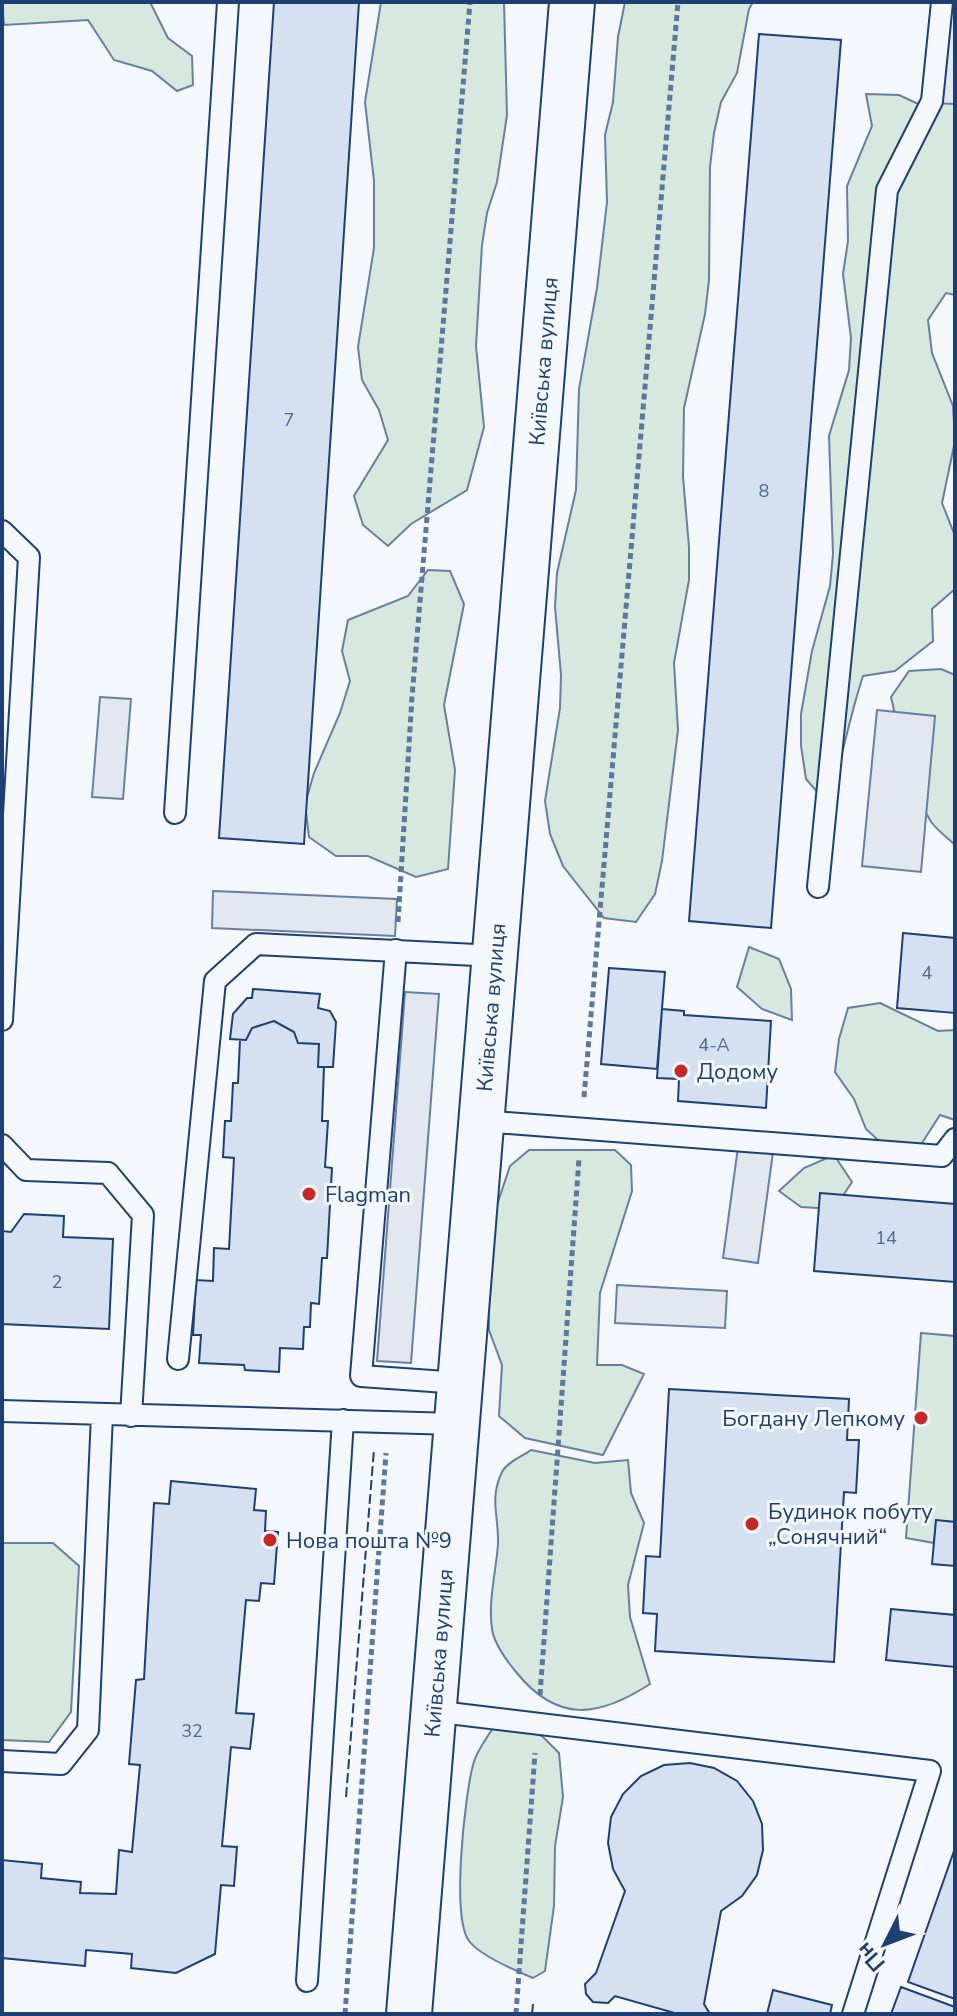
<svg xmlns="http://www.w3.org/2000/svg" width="957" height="2016" font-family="'Nunito Sans',sans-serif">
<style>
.green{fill:#d7e8df;stroke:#687fa3;stroke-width:2}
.parking{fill:#e3e8f0;stroke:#687fa3;stroke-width:2}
.building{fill:#d5e0f0;stroke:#1d3f73;stroke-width:2}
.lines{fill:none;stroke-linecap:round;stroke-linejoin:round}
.service-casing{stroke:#1d3f73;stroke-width:24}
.secondary-casing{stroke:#1d3f73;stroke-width:48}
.path{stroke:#5e769c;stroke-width:5;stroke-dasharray:6 4;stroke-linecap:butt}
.service{stroke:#f4f7fb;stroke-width:20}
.secondary{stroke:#f4f7fb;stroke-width:44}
.fence{stroke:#1d3f73;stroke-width:2;stroke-dasharray:10 4;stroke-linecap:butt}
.poi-dot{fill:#c62828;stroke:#f4f7fb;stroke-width:3}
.labels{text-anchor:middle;stroke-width:6;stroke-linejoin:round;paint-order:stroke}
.number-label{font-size:18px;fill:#4b6792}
.street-label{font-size:22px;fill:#1d3f73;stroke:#f4f7fb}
.poi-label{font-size:22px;fill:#1d3f73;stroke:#f4f7fb;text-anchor:start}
</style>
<rect width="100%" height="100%" fill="#f4f7fb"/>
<!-- green -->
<path class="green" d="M2 2H150L168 38 192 56 193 85 177 91 152 71 114 60 88 20 4 25Z
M381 2H504L507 115 497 182 487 213 482 245 476 346 484 427 467 490 411 524 388 546 363 525 354 496 388 440 379 410 362 380 358 347 374 248V181L365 102Z
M625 2H753L749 9 737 73 721 102 714 133 710 167 709 280 705 314 684 408 683 477 689 547V580L674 663 678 730 662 861 655 894 636 922 604 918 563 866 550 834 545 801 560 708 561 675 555 607 557 573 576 490 579 389 597 288 607 202 605 135 613 102 618 37Z
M955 2V295L946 293 928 320 932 353 953 406 955 441 942 503 955 536V589L932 609 933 641 895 671 863 676C849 718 842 762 827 803L806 779 801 746V714L812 651 830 586 833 554 829 436 849 370 851 338 843 274 848 241 847 186 872 126 866 94 899 95 927 108Z
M428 570 450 571 464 604 444 705 455 770 448 869 416 877 368 856H336L309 837 305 804 314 773 340 713 350 681 342 651 348 620 408 596Z
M941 669 955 675V845C948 838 938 831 932 823 915 799 898 728 891 697L909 671Z
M749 947 779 959 791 989 792 1020 762 1009 737 987Z
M880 1003 938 1031 955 1030V1120L940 1115 922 1143 891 1152 866 1129 854 1099 835 1072 839 1039 848 1008Z
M529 1150H615L631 1165 632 1191 600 1293 597 1365H622L644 1374 603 1455 525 1438 499 1416 502 1365 489 1330 488 1278 493 1217 510 1166Z
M834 1155 852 1182 834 1209 801 1207 779 1191 804 1168Z
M921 1333 955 1336V1522L936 1521 934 1543 906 1538Z
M531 1450 595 1463 628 1460 631 1493 644 1523 628 1585 630 1617 650 1684C599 1717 558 1724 516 1672 507 1661 494 1644 492 1629 488 1601 496 1572 498 1544 499 1516 489 1499 502 1472 507 1462 523 1456 531 1450Z
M2 1543H53L79 1566 71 1712 49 1742 2 1740Z
M519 1727 542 1736 559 1753 563 1797 555 1846 554 1906 545 1971 533 1978C516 1971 480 1955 469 1941 451 1917 465 1795 473 1765 476 1752 486 1739 493 1728Z"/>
<!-- parking -->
<path class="parking" d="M939 2H955V104L931 103Z
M100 697 131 699 123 799 92 797Z
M877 710 935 716 921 872 862 866Z
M213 891 397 899 395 936 212 928Z
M405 992 439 994 411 1363 377 1361Z
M738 1147 773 1152 758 1263 723 1258Z
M617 1285 727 1291 725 1328 615 1323Z"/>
<!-- building -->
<path class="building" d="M274 2H359L304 844 219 838Z
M759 34 841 40 771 928 689 921Z
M903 933 955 938V1013L897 1008Z
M609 968 665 972 657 1069 601 1064Z
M253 989 320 994 318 1008 330 1011 336 1022 333 1067H318L319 1044 298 1043 294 1032 274 1021 252 1028 246 1040 230 1039 233 1014 247 998H252Z
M662 1009 684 1011V1015L771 1021 766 1108 678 1101 679 1079 657 1078Z
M274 1021 294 1032 298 1043 319 1044 318 1067H324L322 1121H328L325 1167 332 1168 327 1258H322L319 1304 311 1303 310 1327H304L303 1349 280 1348 279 1372 245 1370 244 1365 199 1363 201 1335H193L196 1280 213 1281 214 1248 229 1249 234 1158 223 1157 225 1121H231L233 1083H238L240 1040H246L252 1028Z
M820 1193 955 1204V1282L814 1271Z
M24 1214 64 1216 63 1237 113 1239 109 1329 2 1324V1231L11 1232Z
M669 1389 849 1399 847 1440H859L856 1493 844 1492 834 1662 655 1651 657 1614 643 1613 646 1556 660 1557Z
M171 1481 256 1489 254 1510 266 1511 265 1531 278 1532 274 1584 261 1583 259 1601 246 1600 236 1713 254 1714 250 1749 231 1747 222 1846 237 1847 234 1886 221 1885 215 1954 176 1973 131 1968 132 1954 86 1950 85 1966 2 1958V1860L42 1864 41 1878 81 1882 80 1893 116 1894 119 1850 132 1852 140 1765 129 1764 136 1680 144 1679 154 1503 169 1504Z
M936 1520 955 1522V1566L932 1564Z
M891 1609 955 1615V1667L886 1660Z
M690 1763 714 1768 737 1781 753 1801 762 1824 763 1850 757 1875 742 1896 721 1911 704 2004 710 2014H678L615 1996 608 2003 593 2002 586 1994 585 1984 596 1973 625 1891 613 1869 608 1843 611 1817 623 1794 641 1776 664 1765Z
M955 1848V1999L908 1982Z
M901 1987 955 2007V2014H891Z
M773 1990 832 2005 830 2014H767Z"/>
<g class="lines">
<!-- service casing -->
<g class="service-casing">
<path id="service" d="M2 531 29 557 2 1020
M175 813 228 2
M818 887 887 190 932 101 942 2
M396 950 361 1376 460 1383
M481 1121 942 1156 955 1139
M2 1145 26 1170 108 1173 143 1215 131 1416
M178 1359 215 981 256 944 496 956
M2 1411 455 1424
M432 1711 930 1771 853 2014
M2 1761 61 1764 88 1730 102 1415
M307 1981 343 1420"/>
</g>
<!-- secondary casing -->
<g class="secondary-casing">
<g id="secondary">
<path id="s1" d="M409 2014 572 2"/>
</g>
</g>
<!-- path -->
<path class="path" d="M398 922 412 697 470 2
M584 1097 678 2
M540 1695 579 1159
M345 2014 386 1453
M516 2014 535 1753"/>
<!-- service -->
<use href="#service" class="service"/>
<!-- secondary -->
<use href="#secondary" class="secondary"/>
<!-- fence -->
<path class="fence" d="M346 1797 374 1449
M532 2014 533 2004"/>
</g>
<!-- markers -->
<g class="poi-dot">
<circle cx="681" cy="1071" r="8"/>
<circle cx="309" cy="1194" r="8"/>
<circle cx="921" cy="1418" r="8"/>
<circle cx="752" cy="1524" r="8"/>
<circle cx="270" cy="1540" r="8"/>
</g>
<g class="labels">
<!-- number labels -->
<g class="number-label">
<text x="289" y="426">7</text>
<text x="764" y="497">8</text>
<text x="927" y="979">4</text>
<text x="714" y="1051">4-А</text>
<text x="886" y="1244">14</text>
<text x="57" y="1288">2</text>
<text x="192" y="1737">32</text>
</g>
<!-- street labels -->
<g class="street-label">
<text dy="8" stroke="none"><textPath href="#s1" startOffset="1658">Київська вулиця</textPath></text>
<text dy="8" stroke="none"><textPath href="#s1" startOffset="1010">Київська вулиця</textPath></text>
<text dy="8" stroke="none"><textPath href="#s1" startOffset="362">Київська вулиця</textPath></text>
</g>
<!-- poi labels -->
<g class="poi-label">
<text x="697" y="1079">Додому</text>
<text x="325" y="1202">Flagman</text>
<text x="905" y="1426" text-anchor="end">Богдану Лепкому</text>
<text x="768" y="1519">Будинок побуту<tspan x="768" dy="25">„Сонячний“</tspan></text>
<text x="286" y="1548">Нова пошта №9</text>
</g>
</g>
<!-- border -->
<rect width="957" height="2016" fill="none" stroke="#1d3f73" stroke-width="8"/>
<!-- north arrow -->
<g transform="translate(885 1944) rotate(228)" stroke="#f4f7fb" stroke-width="6" paint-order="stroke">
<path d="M0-6L14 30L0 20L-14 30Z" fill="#1d3f73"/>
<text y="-12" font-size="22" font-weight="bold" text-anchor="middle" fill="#1d3f73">Пн</text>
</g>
</svg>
